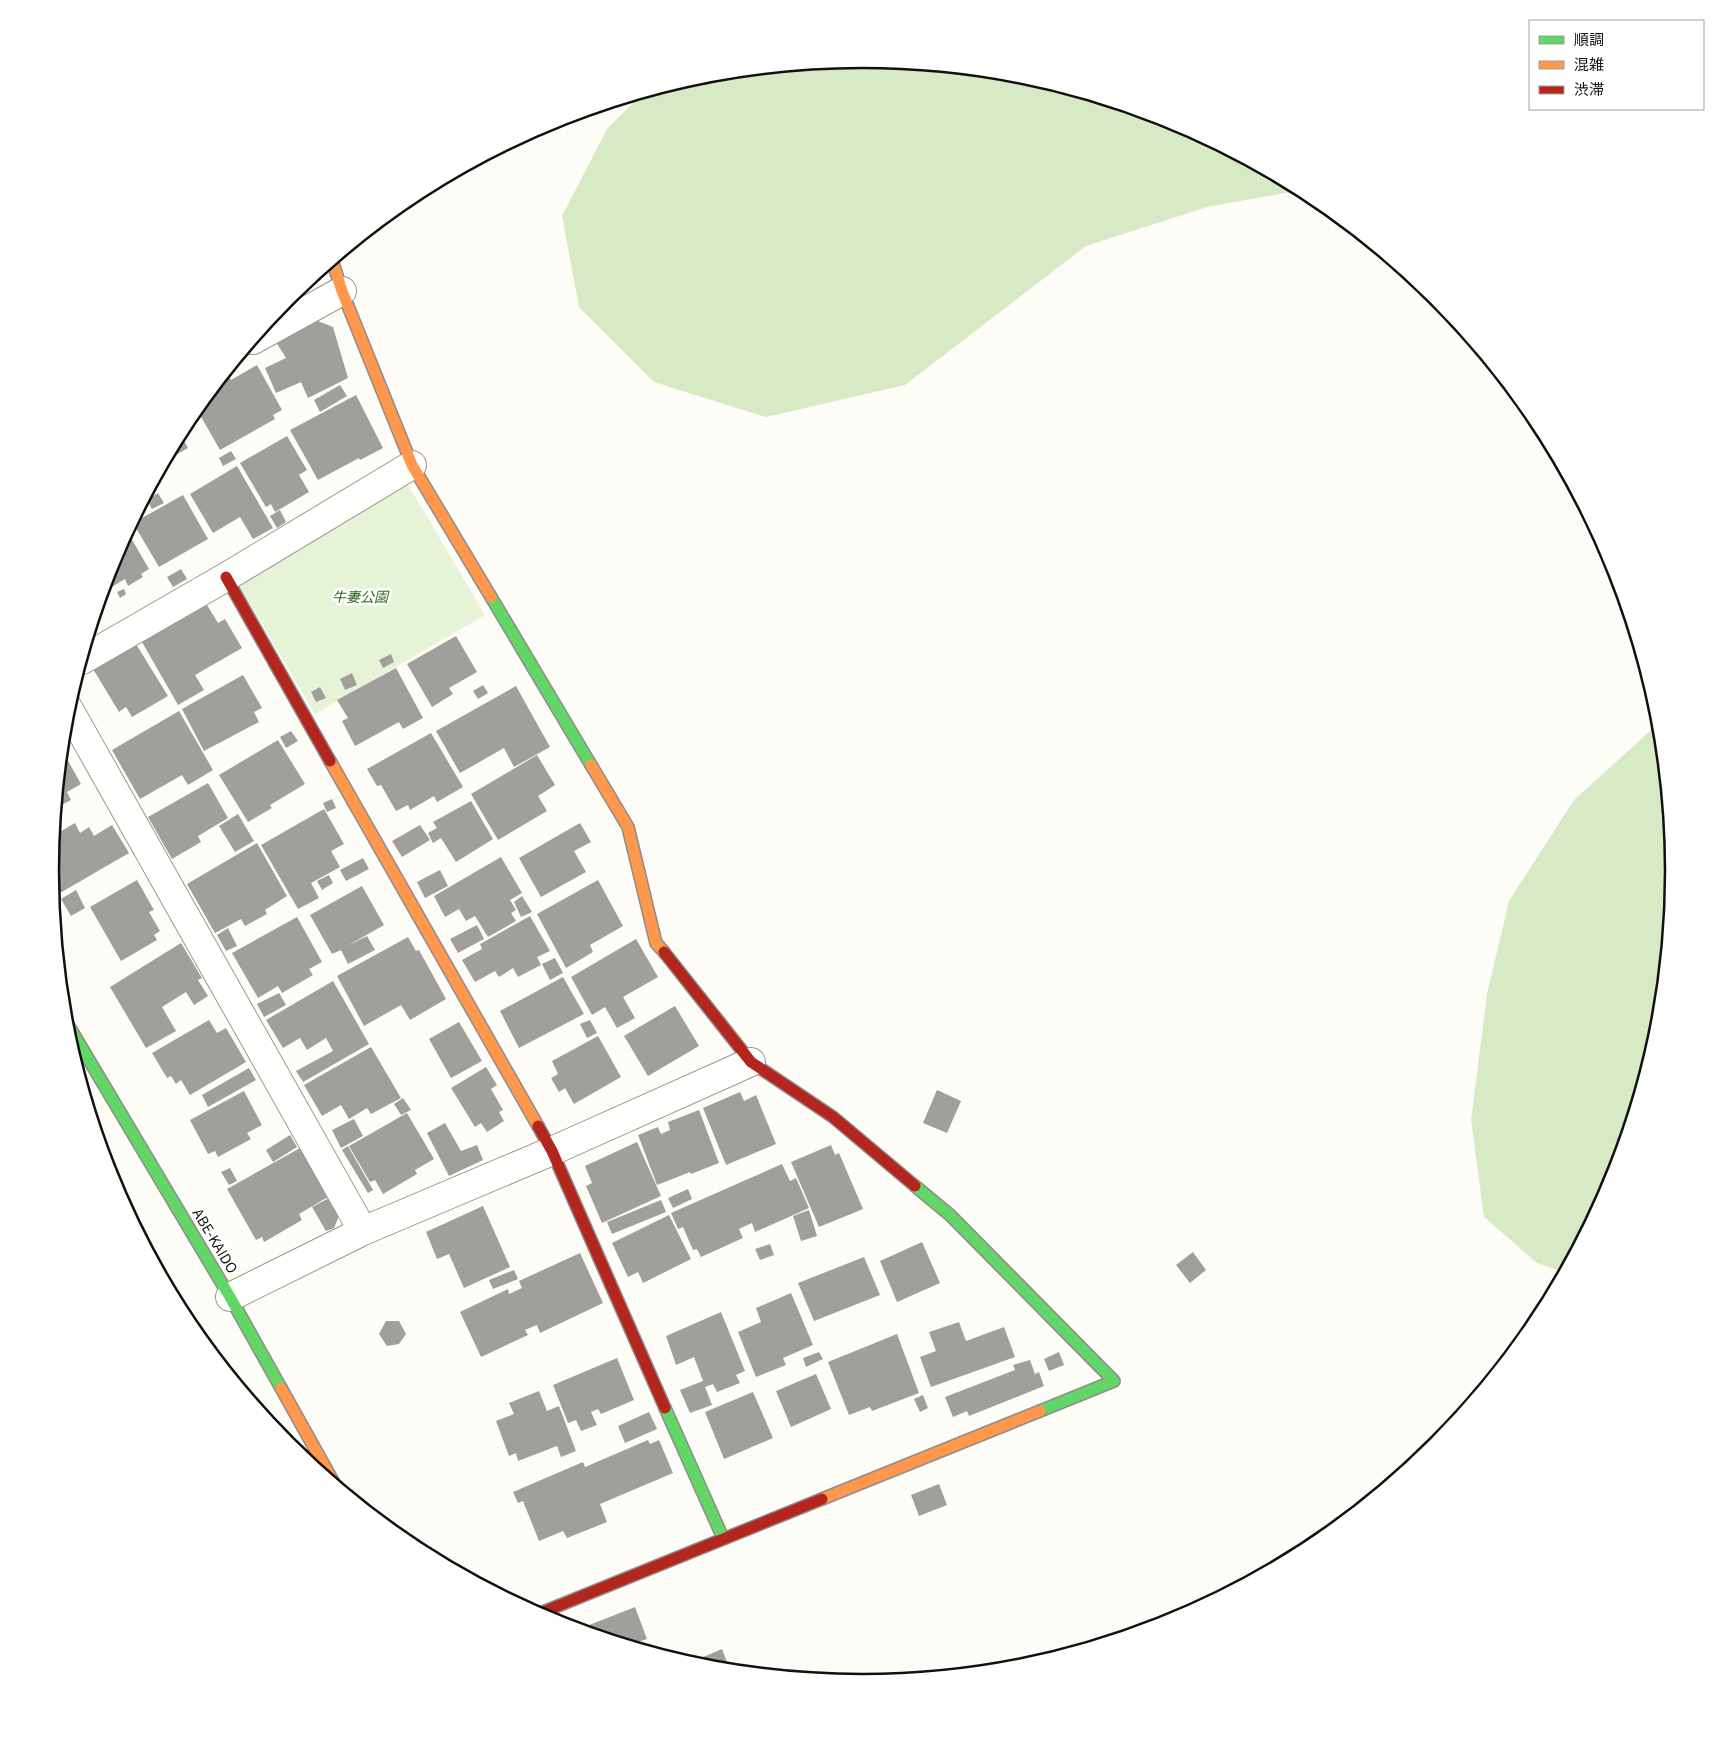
<svg xmlns="http://www.w3.org/2000/svg" width="1724" height="1742" font-family="Georgia,'Noto Sans JP',serif">
<style>
.green{fill:#e7f3d7}
.forest{fill:#d8eac5}
.building{fill:#a19f9c}
.lines{fill:none;stroke-linecap:round;stroke-linejoin:round}
.street-casing{stroke:#979795;stroke-width:30}
.fast-casing{stroke:#8e8d8b;stroke-width:14}
.slow-casing{stroke:#8e8d8b;stroke-width:14}
.jam-casing{stroke:#8e8d8b;stroke-width:14}
.street{stroke:#fffffe;stroke-width:28}
.fast{stroke:#63d668;stroke-width:11}
.slow{stroke:#ff974d;stroke-width:11}
.jam{stroke:#b3261e;stroke-width:11}
.labels{text-anchor:middle;stroke-width:5;stroke-linejoin:round;paint-order:stroke}
.park-label{font-size:14px;font-style:italic;fill:#2f6b1f;stroke:#fff}
.street-label{font-size:14px;fill:#111;stroke:#fff}
.rim{fill:none;stroke:#111;stroke-width:2.5}
</style>
<rect width="100%" height="100%" fill="#fdfcf7"/>
<!-- green -->
<path class="green" d="M406 481 485 615 315 714 236 580Z"/>
<!-- forest -->
<path class="forest" d="M862 59 1021 75 1173 121 1302 190 1207 207 1086 246 905 385 766 417 654 382 579 307 562 216 607 129 643 93 704 75Z
M1659 723 1674 871 1658 1030 1612 1182 1564 1272 1537 1263 1484 1217 1471 1120 1487 994 1509 901 1574 800Z"/>
<!-- building -->
<path class="building" d="M315 320 333 327 348 378 308 398 301 382 276 393 265 368 286 358 276 342Z
M257 365 282 410 273 415 275 419 220 450 196 408 217 383 229 376 231 380Z
M340 385 347 396 320 412 314 400Z
M356 395 383 448 360 460 359 458 318 480 290 430Z
M180 434 188 448 165 461Z
M287 436 307 470 299 475 309 492 275 512 271 504 266 507 240 463Z
M231 451 236 459 223 466 219 458Z
M237 466 273 528 253 539 240 517 213 533 190 494Z
M153 483 157 490 146 496 152 485Z
M158 493 164 503 152 509 147 500Z
M183 495 208 539 159 567 133 523Z
M142 503 146 510 136 516Z
M280 510 286 522 277 528 270 516Z
M127 531 149 569 141 574 143 577 128 586 125 579 103 592 112 560Z
M181 569 187 579 173 587 167 577Z
M124 589 126 594 120 598 117 592Z
M207 605 218 623 225 619 242 648 195 675 204 690 178 705 142 642Z
M456 636 477 672 449 688 453 694 432 707 407 664Z
M136 644 168 696 132 717 126 707 119 712 93 669Z
M391 654 394 662 383 668 379 660Z
M396 668 423 718 403 729 399 722 355 746 342 721 348 718 337 700Z
M352 673 357 685 345 690 340 679Z
M243 675 262 708 254 712 259 722 204 751 182 709Z
M483 685 488 693 478 699 473 691Z
M516 686 550 747 514 767 504 748 460 773 436 731Z
M320 687 326 698 316 702 311 692Z
M179 711 213 770 188 785 182 775 140 799 112 750Z
M291 731 298 741 286 748 280 737Z
M431 733 463 787 437 802 434 796 410 810 408 805 396 811 381 785 377 786 367 769Z
M278 740 305 784 270 805 272 808 248 822 219 775Z
M62 750 81 784 67 792 71 800 56 808Z
M537 755 555 785 538 796 547 811 498 840 471 794Z
M208 783 228 818 198 836 201 842 172 859 148 817Z
M332 799 336 808 327 812 323 803Z
M471 801 493 839 456 862 441 838 433 843 428 833 437 828 433 822Z
M324 809 344 844 331 851 340 867 311 883 319 898 298 909 261 845Z
M238 814 254 841 235 852 219 826Z
M75 823 80 833 89 827 94 836 112 825 129 853 60 893 51 876 53 836Z
M580 823 591 842 574 851 586 872 541 897 519 858Z
M420 825 430 840 402 857 392 841Z
M257 843 287 896 265 910 267 914 245 926 241 919 215 933 187 884Z
M501 857 522 893 510 900 516 910 511 913 516 921 488 937 475 916 466 921 459 909 445 917 434 896Z
M363 858 369 869 346 881 340 870Z
M440 870 448 886 425 898 417 882Z
M329 875 333 883 322 890 317 881Z
M137 880 154 910 149 912 160 931 154 935 157 940 121 961 90 907Z
M598 880 623 926 590 945 593 952 566 968 537 914Z
M362 886 384 925 347 946 367 936 375 950 348 964 341 950 332 954 310 915Z
M76 890 85 908 71 916 61 899Z
M522 896 532 912 521 917 514 902Z
M530 916 550 951 537 957 541 965 518 977 513 968 499 977 495 971 475 982 462 960 482 949 480 944Z
M297 917 322 962 309 969 313 975 282 993 278 986 258 998 232 953Z
M477 925 484 939 458 953 450 939Z
M228 928 237 946 226 951 217 935Z
M408 937 416 951 419 950 446 999 410 1020 401 1005 364 1026 337 976Z
M636 939 658 977 623 997 635 1018 617 1028 605 1007 592 1015 571 977Z
M181 943 202 978 198 980 208 996 194 1005 186 992 162 1007 176 1031 146 1048 110 987Z
M555 958 563 973 550 980 542 964Z
M563 977 584 1014 519 1048 500 1011Z
M333 981 369 1044 303 1082 296 1071 333 1051 326 1038 307 1050 300 1038 283 1048 266 1020Z
M279 993 286 1005 264 1017 257 1004Z
M675 1006 699 1046 648 1076 624 1036Z
M209 1020 217 1033 226 1028 246 1062 190 1095 181 1080 176 1084 171 1076 167 1078 152 1053Z
M590 1020 597 1033 587 1038 580 1024Z
M459 1022 482 1061 451 1078 429 1039Z
M598 1036 621 1077 574 1104 565 1088 559 1092 551 1078 558 1074 552 1061Z
M371 1047 401 1098 371 1114 367 1108 349 1119 341 1105 322 1116 304 1085Z
M486 1067 497 1085 491 1089 503 1110 499 1112 504 1121 487 1132 481 1123 475 1127 451 1088Z
M249 1068 256 1080 208 1107 202 1095Z
M937 1090 961 1101 947 1133 923 1123Z
M244 1091 262 1125 247 1133 251 1139 218 1157 215 1151 208 1154 190 1120Z
M740 1092 744 1101 756 1095 776 1144 726 1165 703 1108Z
M403 1098 411 1110 401 1115 394 1104Z
M699 1110 719 1163 691 1174 690 1172 657 1185 638 1135 658 1127 661 1134 670 1130 668 1122Z
M407 1113 434 1159 415 1170 417 1174 383 1194 375 1180 370 1182 349 1146Z
M354 1119 363 1136 341 1148 332 1130Z
M445 1123 461 1151 477 1145 483 1160 449 1176 427 1133Z
M290 1135 297 1147 273 1162 266 1150Z
M637 1142 661 1196 602 1223 586 1186 592 1183 585 1166Z
M831 1145 835 1155 839 1153 863 1209 819 1227 791 1162Z
M348 1146 373 1190 368 1193 342 1150Z
M300 1148 328 1197 299 1214 302 1220 264 1242 262 1237 256 1240 227 1189Z
M782 1164 790 1181 796 1178 809 1208 755 1232 752 1223 739 1229 743 1238 701 1257 697 1249 693 1250 683 1227 678 1229 671 1213Z
M230 1168 237 1181 229 1185 221 1172Z
M688 1189 692 1199 673 1208 668 1198Z
M329 1198 339 1216 334 1228 326 1231 312 1207Z
M661 1200 666 1212 612 1234 607 1222Z
M483 1206 510 1267 464 1288 449 1254 437 1259 426 1232Z
M809 1210 817 1236 801 1241 793 1216Z
M669 1215 691 1259 643 1283 638 1272 628 1277 612 1243Z
M922 1242 940 1283 897 1302 880 1261Z
M770 1244 774 1255 760 1260 755 1249Z
M1193 1252 1206 1270 1190 1283 1176 1265Z
M580 1253 603 1303 540 1333 537 1325 525 1330 528 1335 481 1357 460 1312 508 1289 509 1294 522 1288 519 1281Z
M864 1257 880 1295 814 1321 798 1283Z
M514 1270 518 1279 493 1289 489 1280Z
M791 1293 813 1345 783 1358 786 1365 756 1377 738 1332 761 1322 756 1308Z
M721 1312 745 1371 736 1375 740 1383 717 1392 713 1384 705 1387 712 1405 690 1413 680 1390 703 1381 694 1357 676 1365 666 1336Z
M386 1321H399L406 1334 399 1344 387 1346 379 1334Z
M959 1322 966 1341 1004 1327 1015 1357 931 1387 920 1357 936 1351 929 1332Z
M897 1334 919 1393 872 1411 870 1407 849 1415 828 1362Z
M819 1352 823 1359 806 1367 803 1358Z
M1059 1352 1064 1365 1049 1371 1044 1359Z
M617 1358 634 1400 601 1414 598 1409 591 1412 597 1425 581 1431 576 1420 568 1423 553 1385Z
M1030 1360 1035 1374 1039 1372 1044 1386 969 1416 967 1411 953 1417 945 1397 1015 1370 1013 1365Z
M816 1374 831 1409 791 1427 776 1391Z
M539 1391 547 1411 559 1406 576 1451 561 1457 557 1446 518 1461 516 1453 509 1456 496 1421 514 1414 509 1403Z
M753 1392 773 1438 724 1459 705 1412Z
M923 1395 928 1408 920 1412 914 1399Z
M649 1412 657 1429 625 1443 618 1426Z
M648 1440 650 1444 659 1440 673 1473 600 1504 607 1522 567 1538 563 1531 539 1541 523 1501 518 1503 513 1492 583 1462 585 1467Z
M939 1484 947 1505 919 1516 911 1495Z
M635 1607 647 1639 638 1642 641 1648 579 1629Z
M722 1649 730 1670 703 1667 689 1663Z"/>
<g class="lines">
<!-- street casing -->
<g class="street-casing">
<path id="street" d="M253 340 342 291
M82 660 226 577 412 465
M67 706 363 1231
M230 1297 363 1231 552 1151 751 1062"/>
</g>
<!-- fast casing -->
<g class="fast-casing">
<path id="fast" d="M491 597 591 765
M64 1018 230 1297 281 1388
M915 1186 950 1215 1114 1381 1040 1411
M665 1408 723 1538"/>
</g>
<!-- slow casing -->
<g class="slow-casing">
<path id="slow" d="M332 260 342 291 412 465 491 597
M330 761 538 1126
M591 765 628 827 656 943 664 952
M281 1388 334 1483
M822 1499 1040 1411"/>
</g>
<!-- jam casing -->
<g class="jam-casing">
<path id="jam" d="M226 577 330 761
M664 952 751 1062 833 1117 915 1186
M538 1126 552 1151 665 1408
M538 1614 822 1499"/>
</g>
<!-- street -->
<use href="#street" class="street"/>
<!-- fast -->
<use href="#fast" class="fast"/>
<!-- slow -->
<use href="#slow" class="slow"/>
<!-- jam -->
<use href="#jam" class="jam"/>
</g>
<g class="labels">
<!-- park labels -->
<g class="park-label">
<text x="360" y="602">牛妻公園</text>
</g>
<!-- street labels -->
<g class="street-label">
<text transform="translate(215 1241) rotate(59)" y="5">ABE-KAIDO</text>
</g>
</g>
<!-- crop -->
<path d="M0 0H1724V1742H0ZM59 871a803 803 0 1 1 1606 0a803 803 0 1 1-1606 0Z" fill="#fff" fill-rule="evenodd"/>
<path class="rim" d="M59 871a803 803 0 1 1 1606 0a803 803 0 1 1-1606 0Z"/>
<!-- legend -->
<rect x="1529" y="20" width="175" height="90" fill="#ffffff" stroke="#a0a0a0"/>
<rect x="1539" y="36" width="25" height="8" fill="#63d668" stroke="#a0a0a0"/>
<text x="1574" y="45" font-size="15" fill="#111111">順調</text>
<rect x="1539" y="61" width="25" height="8" fill="#ff974d" stroke="#a0a0a0"/>
<text x="1574" y="70" font-size="15" fill="#111111">混雑</text>
<rect x="1539" y="86" width="25" height="8" fill="#b3261e" stroke="#a0a0a0"/>
<text x="1574" y="95" font-size="15" fill="#111111">渋滞</text>
</svg>
